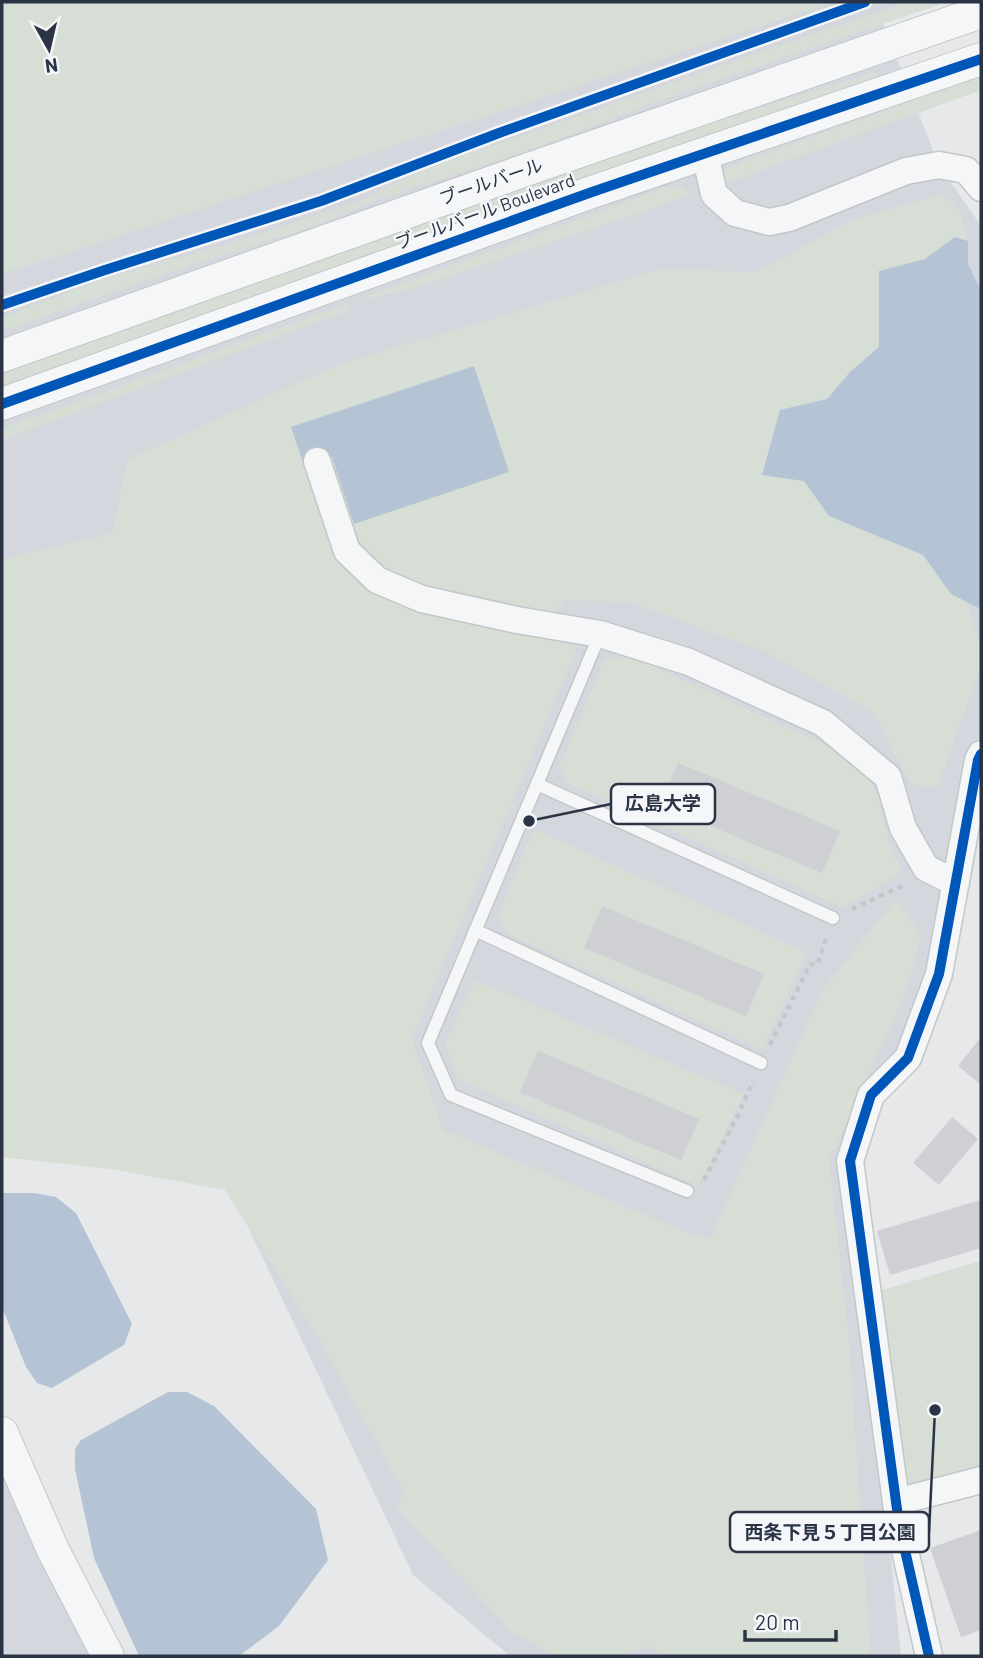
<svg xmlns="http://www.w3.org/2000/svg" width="983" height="1658" font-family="Barlow,'Noto Sans JP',sans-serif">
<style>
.built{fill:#d4d7dd}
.green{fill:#d6ded6;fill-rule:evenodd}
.water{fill:#b4c4d5}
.building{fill:#ced0d3}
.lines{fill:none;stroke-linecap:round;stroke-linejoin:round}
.service-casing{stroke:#c4c6c8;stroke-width:15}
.minor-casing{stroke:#c4c6c8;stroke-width:29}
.tertiary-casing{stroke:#c4c6c8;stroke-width:34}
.path{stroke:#c5c6ca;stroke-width:4.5;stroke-dasharray:5 5;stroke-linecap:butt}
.service{stroke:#f5f6f7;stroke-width:12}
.minor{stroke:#f5f6f7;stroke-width:26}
.tertiary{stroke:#f5f6f7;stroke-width:32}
.cycleway-casing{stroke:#f4f6f9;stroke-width:15}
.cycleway{stroke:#0057b8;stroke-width:10}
.labels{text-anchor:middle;stroke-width:5;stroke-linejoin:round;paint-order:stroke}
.street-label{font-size:18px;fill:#2b3445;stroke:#f4f6f9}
.leader{fill:none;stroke:#2b3445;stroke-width:2.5}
.callout-dot{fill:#2b3445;stroke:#f4f6f9;stroke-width:2.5}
.callout{fill:#f4f6f9;stroke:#2b3445;stroke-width:2.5}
.callout-label{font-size:19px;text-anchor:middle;font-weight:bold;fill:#2b3445}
</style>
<rect width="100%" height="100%" fill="#e6e8ea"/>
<!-- built -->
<path class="built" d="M2 2H905L879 13 939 165 981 226V754L908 1058 850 1161 901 1656H510L413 1575 189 1102 2 621Z
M2 1434 108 1656H2Z"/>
<!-- green -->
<path class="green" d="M2 2H835L2 274Z
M908 2H947L670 97 521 153 388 196 300 231 195 264 2 331V317L109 277 221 246 360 201 426 169 766 50Z
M875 72 879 76 162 330 2 385V370L325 241Z
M981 76V90L730 182 718 184 716 176 723 169Z
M666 187 684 188 689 195 652 209 415 288 347 303 350 310 2 440V428L60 408Z
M941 194 959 209 968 241 955 237 925 259 879 272V347L851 372 827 399 780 410 762 475 804 481 829 516 923 555 967 602 981 648V667L937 788 911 784 874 713 768 653 630 602 564 600 541 632 568 633 576 651 412 1038 443 1130 694 1235 710 1238 823 989 896 899 921 935 905 995 829 1160 848 1330 871 1656H668L646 1646 623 1656H555L511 1631 397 1508 404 1492 317 1336 225 1190 111 1169 2 1157V559L112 533 128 459 340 364 660 269 757 272 851 220ZM474 367 355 524 332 456 304 465Z
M629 655 837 750 860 767 877 793 890 847 902 872 843 908 567 783 560 765 604 660ZM678 763 840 831 822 873 661 805Z
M534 829 807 952 762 1050 506 933 498 915ZM602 906 763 974 746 1015V1016Z
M475 980 744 1094 699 1186 457 1079 445 1044ZM538 1051 699 1119 681 1160 520 1093Z
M981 1261V1472L898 1492 883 1347 882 1290Z"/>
<!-- water -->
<path class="water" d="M955 237 968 241V264L981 291V609L951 594 923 555 829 516 804 481 762 475 780 410 827 399 850 372 879 347V271L925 259Z
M474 366 509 472 354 524 332 457 304 465 291 427Z
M3 1193H34L56 1197 76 1213 132 1324 124 1345 52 1388 37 1383 26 1367 2 1307Z
M168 1392H187L214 1406 316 1509 328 1560 279 1626 239 1656H139L94 1558 75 1469V1449L81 1440Z"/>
<!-- building -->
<path class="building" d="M678 763 840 831 822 873 661 805Z
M602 906 764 974 746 1016 584 948Z
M981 1037V1085L958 1066Z
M538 1051 699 1119 681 1160 520 1092Z
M952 1117 978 1139 939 1185 913 1163Z
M980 1200 981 1205V1248L890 1275 877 1231Z
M981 1530V1630L961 1637 930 1548Z"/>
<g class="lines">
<!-- service casing -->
<g class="service-casing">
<path id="service" d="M600 634 428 1043 451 1095 687 1191
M537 784 833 918
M475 930 761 1063"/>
</g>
<!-- minor casing -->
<g class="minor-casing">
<path id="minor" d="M705 154 714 194 735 213 769 222 789 218 906 171 939 165 966 170 981 188
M317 461 347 551 377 580 422 599 517 620 600 634 689 662 823 723 888 777 903 828 926 868 956 883
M896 1502 981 1480
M929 1656 899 1524 850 1161 871 1095 908 1058 939 974 978 760 981 754"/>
</g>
<!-- tertiary casing -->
<g class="tertiary-casing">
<path id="tertiary" d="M2 356 523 171 981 12
M2 404 592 192 981 59
M2 1433 53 1550 108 1656"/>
</g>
<!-- path -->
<path class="path" d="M852 909 904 885
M770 1045 810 964 817 965 827 936
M704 1180 738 1115 753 1081"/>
<!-- service -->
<use href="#service" class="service"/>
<!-- minor -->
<use href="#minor" class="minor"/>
<!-- tertiary -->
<use href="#tertiary" class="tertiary"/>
<!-- cycleway casing -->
<g class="cycleway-casing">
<path id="cycleway" d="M2 305 105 270 321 201 499 133 865 2
M2 404 592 192 981 59
M929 1656 899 1524 850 1161 871 1095 908 1058 939 974 978 760 981 754"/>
</g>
<!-- cycleway -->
<use href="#cycleway" class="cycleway"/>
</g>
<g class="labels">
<!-- street labels -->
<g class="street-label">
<text transform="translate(491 182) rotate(-19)" y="6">ブールバール</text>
<text transform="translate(485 212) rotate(-20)" y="6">ブールバール Boulevard</text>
</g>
</g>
<!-- callouts -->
<path class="leader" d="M529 821L611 804M935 1410L929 1532"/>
<g class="callout-dot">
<circle cx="529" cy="821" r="7"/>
<circle cx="935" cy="1410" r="7"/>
</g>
<g class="callout">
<rect x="611" y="784" width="104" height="40" rx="7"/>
<rect x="730" y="1512" width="199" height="40" rx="7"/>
</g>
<g class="callout-label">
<text x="663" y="810">広島大学</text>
<text x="830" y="1539">西条下見５丁目公園</text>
</g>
<!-- border -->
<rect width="983" height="1658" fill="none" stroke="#2b3445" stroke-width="7"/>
<!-- north arrow -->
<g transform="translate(49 49) rotate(172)" stroke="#f4f6f9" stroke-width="5" paint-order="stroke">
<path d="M0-5L12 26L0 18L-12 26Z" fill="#2b3445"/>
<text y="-10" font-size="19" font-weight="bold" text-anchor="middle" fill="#2b3445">N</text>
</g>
<!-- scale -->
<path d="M745 1630v10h91v-10" fill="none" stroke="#2b3445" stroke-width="3.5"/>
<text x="755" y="1630" font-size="21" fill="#2b3445" stroke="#f4f6f9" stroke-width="5" paint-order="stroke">20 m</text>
</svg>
